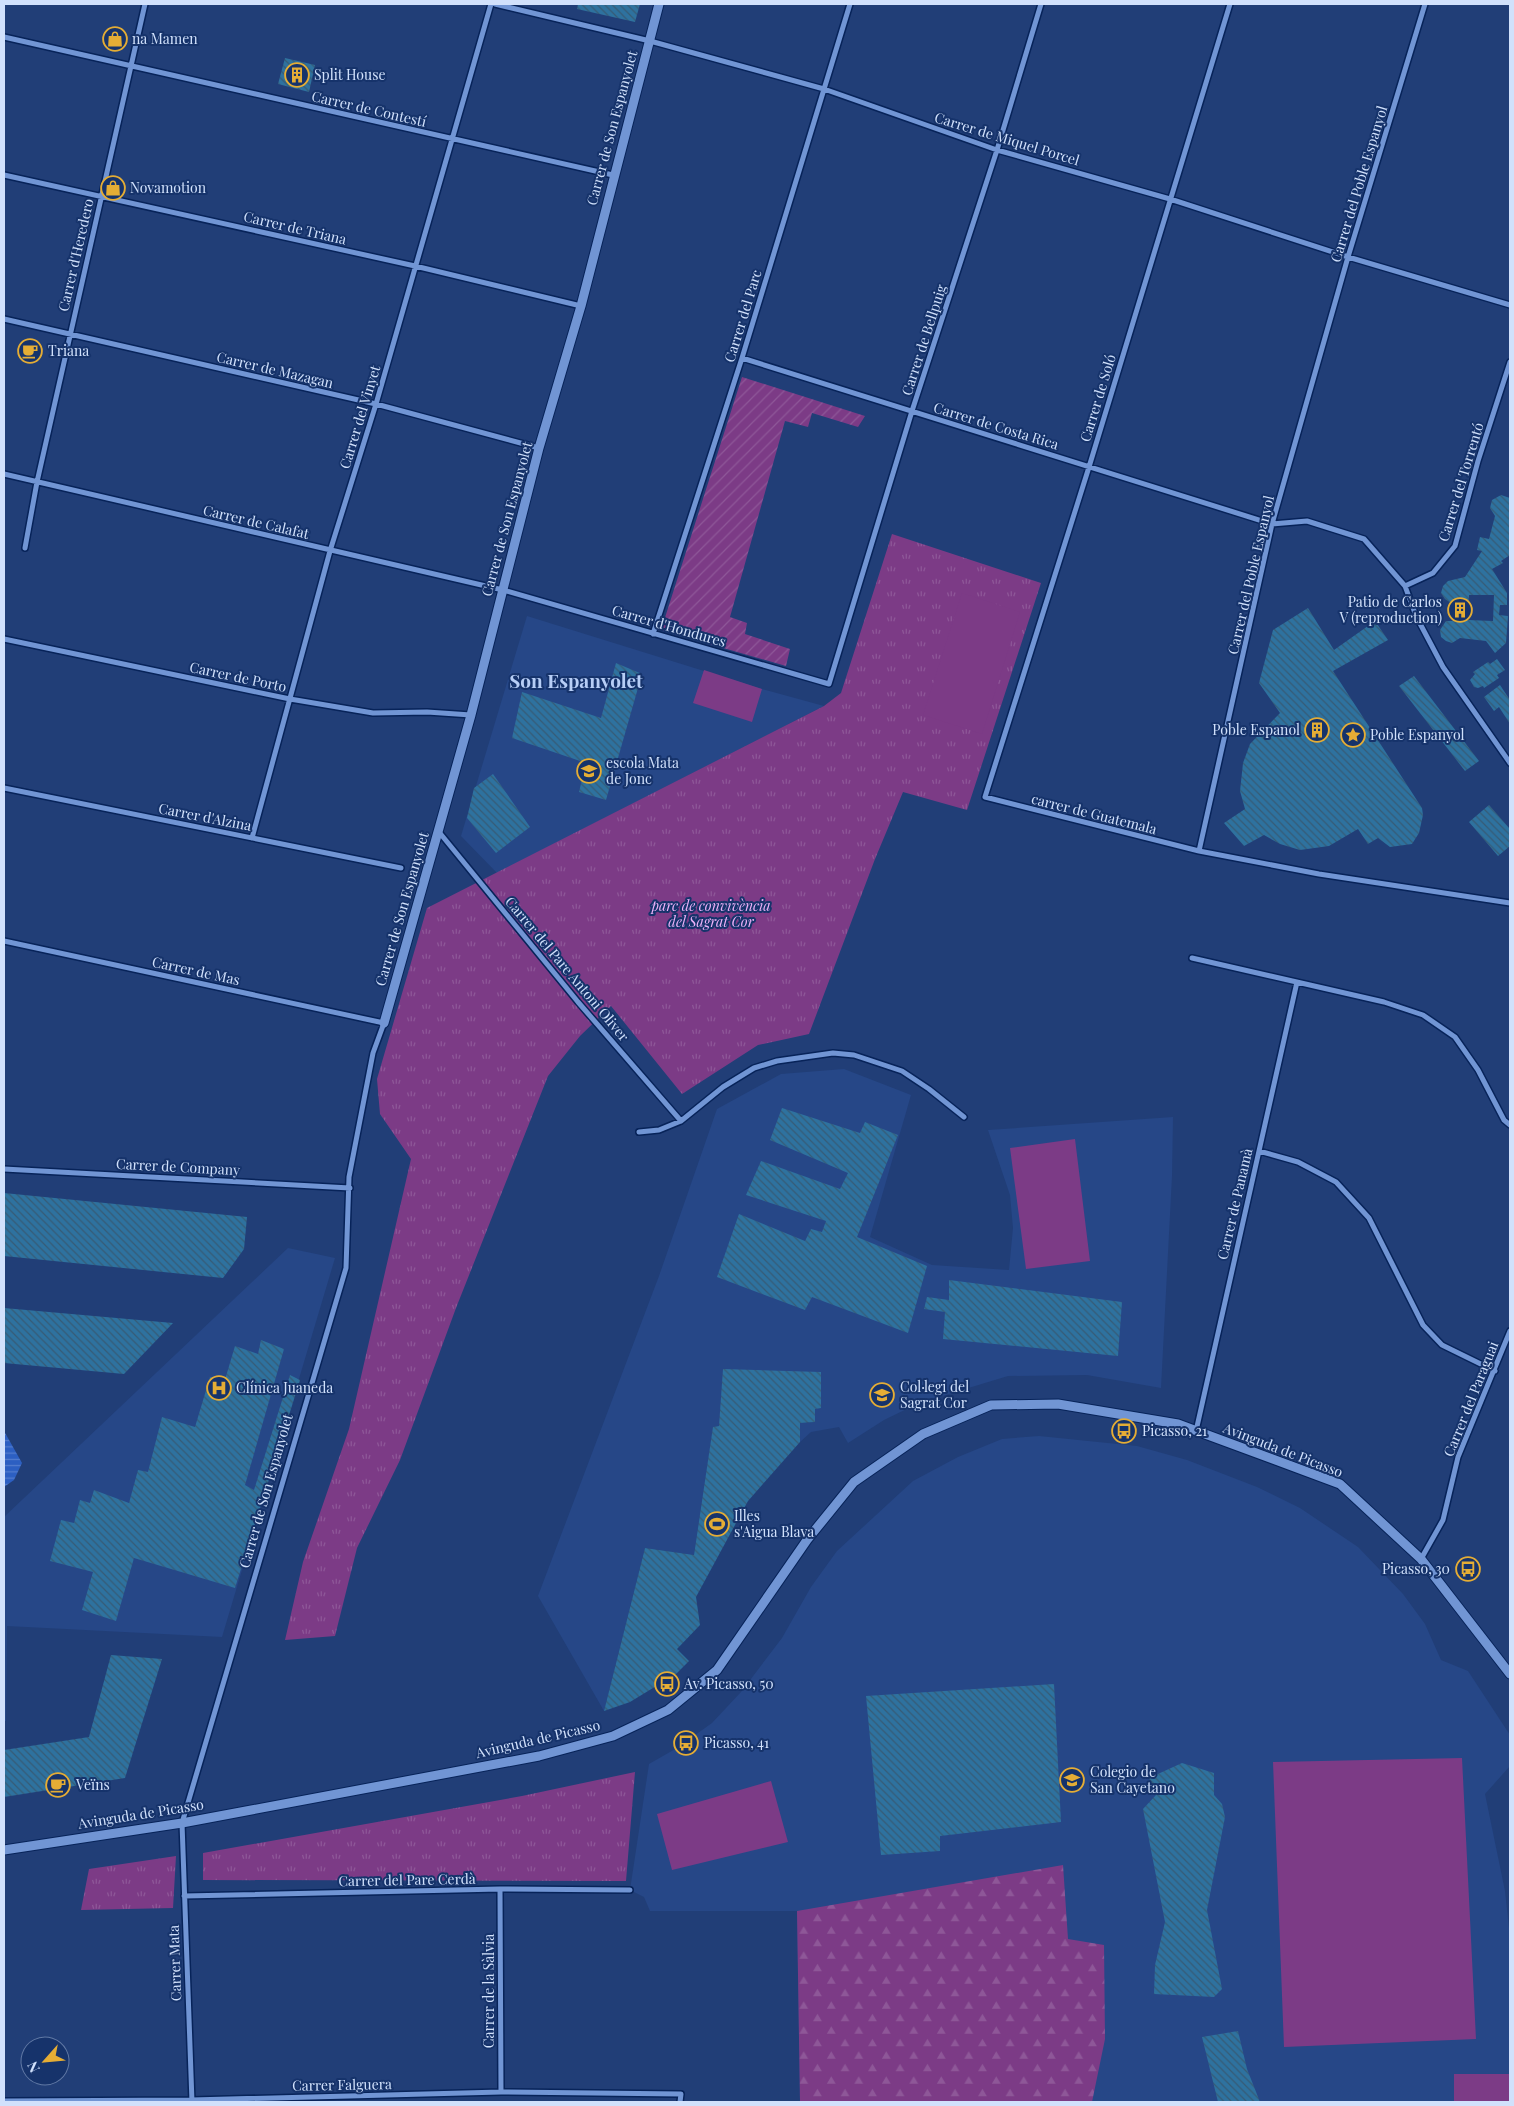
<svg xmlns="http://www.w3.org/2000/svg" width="1514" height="2106" font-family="'Playfair Display',serif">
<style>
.built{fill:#264787}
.grass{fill:url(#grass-tufts)}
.forest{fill:url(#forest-firs)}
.garden{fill:url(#garden-furrows)}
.pitch{fill:#7c3b86}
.water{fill:url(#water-rules)}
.building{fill:url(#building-back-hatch);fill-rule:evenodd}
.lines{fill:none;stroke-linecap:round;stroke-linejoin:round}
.minor-casing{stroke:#072359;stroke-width:8}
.tertiary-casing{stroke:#072359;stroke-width:11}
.minor{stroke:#7195d4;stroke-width:5}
.tertiary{stroke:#7195d4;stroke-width:9}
.labels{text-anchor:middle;stroke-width:4;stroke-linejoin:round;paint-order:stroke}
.poi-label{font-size:14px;fill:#d1e1fc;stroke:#16336b;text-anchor:start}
.street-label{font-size:14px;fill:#d1e1fc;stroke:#16336b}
.park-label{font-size:14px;font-style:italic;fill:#eeb1f8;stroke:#16336b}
.district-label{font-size:19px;font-weight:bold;fill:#b7cef6;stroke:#16336b}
</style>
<defs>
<pattern id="grass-tufts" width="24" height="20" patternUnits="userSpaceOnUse" patternTransform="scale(1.25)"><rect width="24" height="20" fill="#7c3b86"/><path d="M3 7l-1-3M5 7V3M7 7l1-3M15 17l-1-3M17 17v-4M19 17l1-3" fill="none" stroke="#8e5798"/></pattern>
<pattern id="forest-firs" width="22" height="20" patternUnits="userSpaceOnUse" patternTransform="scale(1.25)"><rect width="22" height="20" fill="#7c3b86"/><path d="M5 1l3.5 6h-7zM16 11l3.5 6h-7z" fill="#8e5798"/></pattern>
<pattern id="garden-furrows" width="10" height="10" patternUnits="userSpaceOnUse" patternTransform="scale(1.25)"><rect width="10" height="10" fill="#7c3b86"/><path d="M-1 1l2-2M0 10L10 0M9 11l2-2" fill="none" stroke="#8e5798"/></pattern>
<pattern id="water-rules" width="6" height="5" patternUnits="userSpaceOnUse" patternTransform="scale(1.25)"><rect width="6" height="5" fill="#2c5fc2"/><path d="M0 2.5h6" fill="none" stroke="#537dce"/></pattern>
<pattern id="building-back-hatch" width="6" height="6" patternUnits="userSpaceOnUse" patternTransform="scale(1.25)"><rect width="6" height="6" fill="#2e729f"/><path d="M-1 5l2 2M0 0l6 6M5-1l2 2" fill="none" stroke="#365b76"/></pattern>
</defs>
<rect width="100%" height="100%" fill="#213e77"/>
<!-- built -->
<path class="built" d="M527 616 762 689 824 706 497 873 461 836Z
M844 1069 911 1095 870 1237 932 1265 1009 1270 1013 1228 1010 1195 988 1130 1173 1117 1172 1176 1161 1388 1087 1375 1008 1376 919 1403 884 1420 848 1443 839 1427 811 1432 800 1442V1423L815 1422V1409L821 1408 714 1427 694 1555 645 1548 604 1711 538 1596 659 1276 717 1109 781 1074Z
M288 1248 335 1258 222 1637 7 1626 6 1721H4V1517Z
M1039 1436 1137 1446 1187 1460 1257 1487 1300 1508 1358 1547 1403 1594 1425 1624 1441 1660 1468 1671 1510 1735V1766L1485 1794 1505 1891 1510 1937V2102H800L797 1911H650L644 1897 630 1890 649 1764 677 1748 712 1723 741 1692 782 1638 811 1587 837 1551 913 1481 958 1457 1002 1439Z"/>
<!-- grass -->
<path class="grass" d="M892 534 1041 583 967 810 903 792 875 859 809 1034 758 1045 682 1094 611 1006 580 1036 548 1076 456 1308 400 1460 357 1548 335 1636 285 1640 303 1562 349 1429 411 1159 380 1114 377 1079 427 908 824 706 841 693Z
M635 1772 626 1881 203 1880V1853L522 1796Z
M176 1856 173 1908 81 1910 89 1869Z"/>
<!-- forest -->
<path class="forest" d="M1063 1865 1068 1939 1104 1945 1105 2039 1092 2102H800L797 1911Z"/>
<!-- garden -->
<path class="garden" d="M742 377 865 416 858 427 812 413 808 427 785 421 730 617 747 623 745 634 790 649 786 666 661 630Z"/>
<!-- pitch -->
<path class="pitch" d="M962 593 1020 612 982 734 923 715Z
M704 670 762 689 752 722 693 703Z
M1075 1139 1090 1261 1026 1269 1010 1148Z
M1462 1758 1476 2039 1284 2047 1273 1762Z
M771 1781 788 1842 672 1870 657 1814Z
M1454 2074H1510V2102H1454Z"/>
<!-- water -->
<path class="water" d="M4 1431 22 1463 14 1480 4 1487Z"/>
<!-- building -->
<path class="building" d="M578 4H640L635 22 577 9Z
M285 58 315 65 309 92 278 84Z
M1501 495 1510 498V555L1501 561 1503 563 1492 569 1507 593V605H1500L1499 615 1508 616 1506 643 1495 653 1486 641 1460 638 1452 643 1446 641 1441 637 1440 630 1446 621H1453L1451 603 1445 599 1441 593 1443 586 1448 581 1465 577 1482 551 1477 550 1480 537 1489 539 1495 516 1490 508 1492 500ZM1469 595H1494L1493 621 1468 620Z
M1308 608 1334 650 1375 621 1388 640 1333 671 1422 808 1423 815 1419 833 1412 844 1390 847 1378 838 1368 844 1358 829 1329 846 1300 850 1280 844 1264 835 1244 846 1224 823 1245 809 1240 791 1243 763 1250 744 1280 713 1259 683 1273 630Z
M1497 659 1505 670 1497 675 1499 678 1484 688 1483 686 1478 688 1474 687 1470 680 1475 674 1473 672 1488 662 1490 664Z
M616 663 642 674 606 800 579 792 586 763 512 738 522 692 601 718Z
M1414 676 1479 761 1465 771 1399 686Z
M1500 685 1510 700V724L1499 707 1494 711 1484 697Z
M493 774 530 827 496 853 467 818 474 788Z
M1489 805 1510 829V846L1498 856 1469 822Z
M782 1108 860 1133 865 1122 898 1135 857 1237 927 1266 908 1333 812 1297 805 1310 717 1277 739 1214 805 1241 811 1229 822 1232 826 1221 746 1195 761 1161 840 1189 848 1173 770 1140Z
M4 1193 247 1217 244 1249 223 1278 4 1256Z
M949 1280 1122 1302 1118 1356 943 1339 945 1312 924 1309 927 1297 949 1300Z
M4 1308 173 1323 124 1374 4 1363Z
M261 1340 284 1349 245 1485 254 1490 290 1375 300 1380 235 1588 134 1558 116 1621 82 1610 93 1572 50 1561 61 1520 74 1523 80 1500 90 1503 94 1490 129 1503 138 1470 148 1472 162 1417 195 1427 210 1377 224 1383 235 1346 258 1354Z
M723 1369 821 1372V1408L815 1409V1422L800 1423V1442L748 1501 696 1597 700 1625 677 1649 689 1661 676 1674 630 1702 604 1711 645 1548 694 1555 713 1427 719 1426Z
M111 1655 162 1659 125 1778 4 1797V1750L89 1737Z
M1054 1684 1061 1822 940 1836V1851L881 1855 866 1696Z
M1182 1763 1214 1773V1795L1222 1804 1225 1817 1207 1910 1222 1989 1214 1997 1154 1994 1155 1965 1165 1922 1143 1809 1156 1795 1149 1778Z
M1238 2031 1247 2069 1260 2102H1218L1202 2037Z"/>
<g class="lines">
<!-- minor casing -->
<g class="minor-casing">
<path id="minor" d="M495 4 650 41 824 89 997 150 1170 199 1348 257 1510 305
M1230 4 1089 467 985 797 1199 851 1319 874 1510 903
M4 37 613 175
M4 175 415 266 581 306
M4 319 376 404 539 448
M742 358 1272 524 1307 521 1364 539 1405 586 1416 616 1443 667 1510 763
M4 474 503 590 829 684 912 411 997 150 1041 4
M25 548 37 482 145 4
M1405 586 1433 573 1455 546 1478 461 1510 362
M653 634 742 358 850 4
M4 639 290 699 373 713 427 712 471 715
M4 788 401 868
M439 832 578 1002 681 1121
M252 838 330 551 376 404 491 4
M1199 851 1272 524 1348 257 1425 4
M4 941 384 1023 373 1053 349 1177 346 1268 182 1823 192 2102
M1192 958 1384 1002 1423 1015 1455 1037 1478 1070 1504 1120 1510 1125
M639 1132 659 1130 681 1121 723 1087 754 1068 777 1061 833 1053 854 1055 902 1071 929 1089 964 1117
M1259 1151 1298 1162 1336 1182 1369 1218 1423 1325 1442 1345 1495 1371
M4 1169 350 1188
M1196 1431 1297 982
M1421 1559 1443 1520 1458 1457 1510 1331
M500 1889 501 2092
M184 1896 500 1889 630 1890
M4 2101 192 2100 501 2092 681 2094 680 2102"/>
</g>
<!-- tertiary casing -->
<g class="tertiary-casing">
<path id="tertiary" d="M384 1023 471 715 539 448 581 306 659 4
M4 1850 182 1823 539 1756 613 1736 668 1710 717 1670 807 1540 854 1482 923 1434 991 1405 1058 1404 1178 1424 1340 1484 1421 1559 1510 1674"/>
</g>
<!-- minor -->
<use href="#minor" class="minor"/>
<!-- tertiary -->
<use href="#tertiary" class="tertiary"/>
</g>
<!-- icons -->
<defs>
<g id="shop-ring" transform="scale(1.25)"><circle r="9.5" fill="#16336b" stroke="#e5ad35" stroke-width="1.5"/><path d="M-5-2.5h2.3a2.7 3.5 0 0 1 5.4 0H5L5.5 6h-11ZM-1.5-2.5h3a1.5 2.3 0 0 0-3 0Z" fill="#e5ad35"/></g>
<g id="building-ring" transform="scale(1.25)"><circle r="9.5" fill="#16336b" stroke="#e5ad35" stroke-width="1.5"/><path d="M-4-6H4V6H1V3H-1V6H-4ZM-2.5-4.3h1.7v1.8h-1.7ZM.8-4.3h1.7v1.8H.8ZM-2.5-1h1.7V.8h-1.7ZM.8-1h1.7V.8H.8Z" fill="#e5ad35"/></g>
<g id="cafe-ring" transform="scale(1.25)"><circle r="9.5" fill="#16336b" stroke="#e5ad35" stroke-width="1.5"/><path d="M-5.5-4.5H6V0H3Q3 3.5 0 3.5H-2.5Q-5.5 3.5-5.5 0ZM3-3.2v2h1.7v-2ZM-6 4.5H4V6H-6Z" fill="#e5ad35"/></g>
<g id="sight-ring" transform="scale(1.25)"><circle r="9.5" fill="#16336b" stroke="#e5ad35" stroke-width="1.5"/><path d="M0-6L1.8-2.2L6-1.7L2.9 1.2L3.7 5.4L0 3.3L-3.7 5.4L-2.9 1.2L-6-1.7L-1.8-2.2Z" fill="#e5ad35"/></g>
<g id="school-ring" transform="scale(1.25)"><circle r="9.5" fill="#16336b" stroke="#e5ad35" stroke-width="1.5"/><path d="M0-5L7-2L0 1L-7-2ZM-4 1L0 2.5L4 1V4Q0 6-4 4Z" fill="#e5ad35"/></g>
<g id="hospital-ring" transform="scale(1.25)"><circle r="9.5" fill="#16336b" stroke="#e5ad35" stroke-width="1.5"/><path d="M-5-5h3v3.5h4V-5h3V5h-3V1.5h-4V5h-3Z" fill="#e5ad35"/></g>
<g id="bus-ring" transform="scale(1.25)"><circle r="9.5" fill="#16336b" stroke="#e5ad35" stroke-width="1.5"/><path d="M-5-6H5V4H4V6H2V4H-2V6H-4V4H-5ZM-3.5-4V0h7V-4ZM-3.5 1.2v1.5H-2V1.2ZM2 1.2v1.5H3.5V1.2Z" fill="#e5ad35"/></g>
<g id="stadium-ring" transform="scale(1.25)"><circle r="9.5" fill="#16336b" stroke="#e5ad35" stroke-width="1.5"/><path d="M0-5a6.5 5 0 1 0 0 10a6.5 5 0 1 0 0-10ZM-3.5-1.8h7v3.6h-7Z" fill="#e5ad35"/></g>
</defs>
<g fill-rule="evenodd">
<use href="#shop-ring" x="115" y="39"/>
<use href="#building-ring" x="297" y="75"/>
<use href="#shop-ring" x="113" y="188"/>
<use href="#cafe-ring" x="30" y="351"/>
<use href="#building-ring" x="1460" y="610"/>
<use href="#building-ring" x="1317" y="730"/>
<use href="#sight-ring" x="1353" y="735"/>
<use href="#school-ring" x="589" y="771"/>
<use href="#hospital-ring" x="219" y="1388"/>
<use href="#school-ring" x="882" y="1395"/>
<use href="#bus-ring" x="1124" y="1431"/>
<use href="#stadium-ring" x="717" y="1524"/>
<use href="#bus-ring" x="1468" y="1569"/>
<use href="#bus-ring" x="667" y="1684"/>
<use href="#bus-ring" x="686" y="1743"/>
<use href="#school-ring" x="1072" y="1780"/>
<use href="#cafe-ring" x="58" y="1785"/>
</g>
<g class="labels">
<!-- poi labels -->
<g class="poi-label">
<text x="132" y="44">na Mamen</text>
<text x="314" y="80">Split House</text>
<text x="130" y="193">Novamotion</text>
<text x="48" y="356">Triana</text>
<text x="1442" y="607" text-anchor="end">Patio de Carlos<tspan x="1442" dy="16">V (reproduction)</tspan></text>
<text x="1300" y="735" text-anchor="end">Poble Espanol</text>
<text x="1370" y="740">Poble Espanyol</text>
<text x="606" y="768">escola Mata<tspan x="606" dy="16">de Jonc</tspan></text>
<text x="900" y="1392">Col·legi del<tspan x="900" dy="16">Sagrat Cor</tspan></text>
<text x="236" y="1393">Clínica Juaneda</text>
<text x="1142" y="1436">Picasso, 21</text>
<text x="734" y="1521">Illes<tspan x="734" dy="16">s'Aigua Blava</tspan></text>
<text x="1450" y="1574" text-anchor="end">Picasso, 30</text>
<text x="684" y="1689">Av. Picasso, 50</text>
<text x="704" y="1748">Picasso, 41</text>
<text x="1090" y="1777">Colegio de<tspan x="1090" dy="16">San Cayetano</tspan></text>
<text x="76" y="1790">Veïns</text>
</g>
<!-- street labels -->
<g class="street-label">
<text transform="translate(369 109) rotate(13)" y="5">Carrer de Contestí</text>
<text transform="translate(612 128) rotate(-75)" y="5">Carrer de Son Espanyolet</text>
<text transform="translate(1007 139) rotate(17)" y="5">Carrer de Miquel Porcel</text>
<text transform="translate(1359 184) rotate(-73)" y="5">Carrer del Poble Espanyol</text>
<text transform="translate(295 228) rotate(13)" y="5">Carrer de Triana</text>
<text transform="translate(76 255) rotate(-77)" y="5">Carrer d'Heredero</text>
<text transform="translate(743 316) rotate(-73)" y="5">Carrer del Parc</text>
<text transform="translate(924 340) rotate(-72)" y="5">Carrer de Bellpuig</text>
<text transform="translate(275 370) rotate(13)" y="5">Carrer de Mazagan</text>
<text transform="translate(1098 398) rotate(-73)" y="5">Carrer de Soló</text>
<text transform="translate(360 417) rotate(-73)" y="5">Carrer del Vinyet</text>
<text transform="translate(996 426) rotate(17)" y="5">Carrer de Costa Rica</text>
<text transform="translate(1461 482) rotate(-73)" y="5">Carrer del Torrentó</text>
<text transform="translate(507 519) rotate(-75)" y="5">Carrer de Son Espanyolet</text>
<text transform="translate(256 522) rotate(13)" y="5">Carrer de Calafat</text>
<text transform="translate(1251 575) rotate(-77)" y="5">Carrer del Poble Espanyol</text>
<text transform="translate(669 626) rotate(16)" y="5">Carrer d'Hondures</text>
<text transform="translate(238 677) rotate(12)" y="5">Carrer de Porto</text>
<text transform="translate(1094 814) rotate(14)" y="5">carrer de Guatemala</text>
<text transform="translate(205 817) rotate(11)" y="5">Carrer d'Alzina</text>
<text transform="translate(402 909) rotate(-74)" y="5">Carrer de Son Espanyolet</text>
<text transform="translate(567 969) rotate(50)" y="5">Carrer del Pare Antoni Oliver</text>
<text transform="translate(196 971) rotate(12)" y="5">Carrer de Mas</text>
<text transform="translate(178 1167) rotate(3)" y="5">Carrer de Company</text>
<text transform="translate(1235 1204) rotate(-77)" y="5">Carrer de Panamà</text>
<text transform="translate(1471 1399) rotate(-68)" y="5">Carrer del Paraguai</text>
<text transform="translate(1283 1450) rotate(21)" y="5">Avinguda de Picasso</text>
<text transform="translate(266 1491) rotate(-74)" y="5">Carrer de Son Espanyolet</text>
<text transform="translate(538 1739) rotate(-13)" y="5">Avinguda de Picasso</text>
<text transform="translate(141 1814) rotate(-9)" y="5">Avinguda de Picasso</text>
<text transform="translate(407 1880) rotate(-1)" y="5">Carrer del Pare Cerdà</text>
<text transform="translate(175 1963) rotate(-92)" y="5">Carrer Mata</text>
<text transform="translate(489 1991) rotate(-90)" y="5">Carrer de la Sàlvia</text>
<text transform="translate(342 2085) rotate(-1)" y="5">Carrer Falguera</text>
</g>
<!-- park labels -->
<g class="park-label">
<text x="711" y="911">parc de convivència<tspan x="711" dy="16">del Sagrat Cor</tspan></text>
</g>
<!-- district labels -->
<g class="district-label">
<text x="576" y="688">Son Espanyolet</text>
</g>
</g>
<!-- border -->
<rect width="1514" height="2106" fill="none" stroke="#d1e1fc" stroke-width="10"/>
<!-- north arrow -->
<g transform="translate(45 2061) rotate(243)"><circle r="24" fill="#16336b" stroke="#6179a5"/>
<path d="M0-4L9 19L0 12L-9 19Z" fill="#e5ad35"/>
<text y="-8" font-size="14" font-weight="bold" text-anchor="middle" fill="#d1e1fc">N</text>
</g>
</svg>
